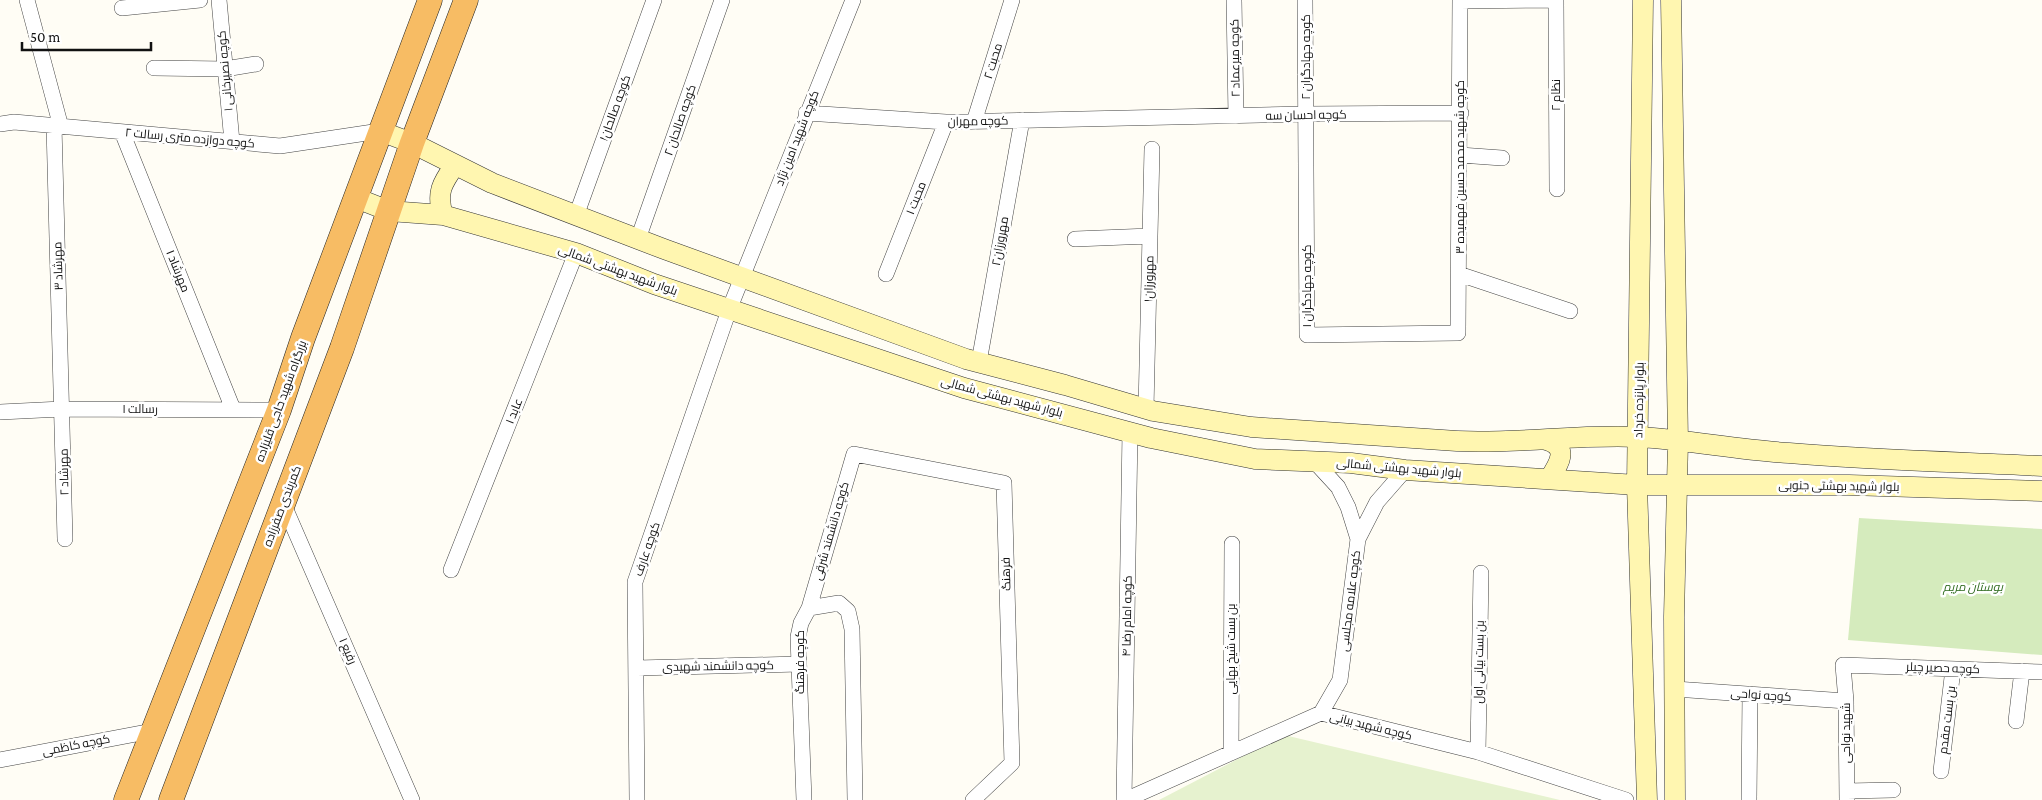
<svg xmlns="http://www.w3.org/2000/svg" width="2042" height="800" font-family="'Crimson Pro',Cairo,serif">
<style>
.green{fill:#d5ebbd}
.pitch{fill:#e6f2cf}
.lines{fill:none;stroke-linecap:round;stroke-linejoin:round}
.minor-casing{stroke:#444;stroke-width:16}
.secondary-casing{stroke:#333;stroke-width:21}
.trunk-casing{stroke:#222;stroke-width:25}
.minor{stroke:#fff;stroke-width:15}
.secondary{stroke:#fff6b0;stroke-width:20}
.trunk{stroke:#f7bc64;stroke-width:24}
.labels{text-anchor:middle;stroke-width:5;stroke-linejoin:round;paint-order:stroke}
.street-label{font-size:12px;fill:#111;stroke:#fff}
.park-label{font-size:12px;font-style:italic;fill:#2f6b1f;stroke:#fff}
</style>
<rect width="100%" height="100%" fill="#fffdf5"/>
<!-- green -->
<path class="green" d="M1859 518 2042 529V655L1848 640Z"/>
<!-- pitch -->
<path class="pitch" d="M1284 735 1560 800H1159Z"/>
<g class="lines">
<!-- minor casing -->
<g class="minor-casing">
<path id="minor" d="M27 0 61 127
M219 0 232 142
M1234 0 1236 116
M1305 0 1307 335 1458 333 1460 0
M1556 0 1557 189
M1460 1 1551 0
M122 8 200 0
M154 68 225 69 256 64
M806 113 946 122 1306 114 1461 113
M974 122 1012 0
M0 124 14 122 280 146 380 131
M54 126 65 539
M122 132 233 409
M1460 155 1502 158
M576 216 654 0
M638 239 722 0
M1075 239 1150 236
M886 274 946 122
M1459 274 1570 311
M979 362 1022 120
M1146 409 1152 149
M0 412 62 409 279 410
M1315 462 1338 487 1348 507 1358 539
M283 503 412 800
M451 570 576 253
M809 608 854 454 1004 483 1012 763 973 800
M637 668 799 664
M1675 689 1846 701
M1321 713 1340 680 1358 539 1377 502 1405 470
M2016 721 2022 671
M1478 752 1481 573
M1231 753 1232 544
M0 760 152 731
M1941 771 1953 669
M1847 791 1893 790
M637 800 635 582 729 310 853 0
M804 800 798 637 801 623 809 608 839 603 848 611 852 629 855 800
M1124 800 1130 432
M1125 800 1321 713 1478 752 1626 800
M1749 800 1750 694
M1847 800 1846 701 1843 665 2042 672"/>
</g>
<!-- secondary casing -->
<g class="secondary-casing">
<path id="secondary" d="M1643 0 1637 485 1647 800
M1671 0 1678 441 1674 617 1675 800
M380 131 412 143 492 183 664 249 966 359 1065 385 1153 411 1251 427 1457 441C1518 444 1578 434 1639 437 1689 440 1739 450 1789 453 1873 460 1958 462 2042 466
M356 198 389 211 443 215 576 253 654 284 964 388 1151 438 1255 459 1351 463 1405 470 1637 485H1849L2042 491
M443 215C436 193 442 183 455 165
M1546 440C1570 447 1559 464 1550 478"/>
</g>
<!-- trunk casing -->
<g class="trunk-casing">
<path id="trunk" d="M126 800 279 410 303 338 430 0
M171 800 342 348 412 143 466 0"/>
</g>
<!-- minor -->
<use href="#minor" class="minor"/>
<!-- secondary -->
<use href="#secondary" class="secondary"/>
<!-- trunk -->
<use href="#trunk" class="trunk"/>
</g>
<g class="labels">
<!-- street labels -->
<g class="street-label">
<text transform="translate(1306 57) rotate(-90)" y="4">کوچه جهادگران ۲</text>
<text transform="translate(1235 58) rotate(-91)" y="4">کوچه میرعماد ۲</text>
<text transform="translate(993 61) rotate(-73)" y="4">محبت ۲</text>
<text transform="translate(225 71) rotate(-95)" y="4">کوچه نصیرخانی ۱</text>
<text transform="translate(1556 95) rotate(-90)" y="4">نظام ۲</text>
<text transform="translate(615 108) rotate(-70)" y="4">کوچه صالحان۱</text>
<text transform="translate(1306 115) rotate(-1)" y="4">کوچه احسان سه</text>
<text transform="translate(680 120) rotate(-71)" y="4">کوچه صالحان ۲</text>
<text transform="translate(978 121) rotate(-1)" y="4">کوچه مهران</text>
<text transform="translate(190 138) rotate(5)" y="4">کوچه دوازده متری رسالت ۲</text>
<text transform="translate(797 138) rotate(-69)" y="4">کوچه شهید امین نژاد</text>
<text transform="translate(1460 167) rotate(-90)" y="4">کوچه شهید محمد حسین فهمیده ۳</text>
<text transform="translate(916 198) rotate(-68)" y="4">محبت ۱</text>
<text transform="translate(1000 241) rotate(-80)" y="4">مهرورزان۲</text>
<text transform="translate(58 266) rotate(-92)" y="4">مهرشاد ۳</text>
<text transform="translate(618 270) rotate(20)" y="4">بلوار شهید بهشتی شمالی</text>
<text transform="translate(178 271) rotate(68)" y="4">مهرشاد ۱</text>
<text transform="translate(1149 279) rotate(-89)" y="4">مهرورزان۱</text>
<text transform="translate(1307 286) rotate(-90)" y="4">کوچه جهادگران ۱</text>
<text transform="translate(1002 397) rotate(15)" y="4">بلوار شهید بهشتی شمالی</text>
<text transform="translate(1639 400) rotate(-89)" y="4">بلوار پانزده خرداد</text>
<text transform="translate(281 401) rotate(-70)" y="4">بزرگراه شهید حاجی قلیزاده</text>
<text x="140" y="413">رسالت ۱</text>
<text transform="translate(514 411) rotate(-68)" y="4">عابد ۱</text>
<text transform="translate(1399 468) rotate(5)" y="4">بلوار شهید بهشتی شمالی</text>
<text transform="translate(64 472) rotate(-91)" y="4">مهرشاد ۲</text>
<text transform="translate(1839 486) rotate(1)" y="4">بلوار شهید بهشتی جنوبی</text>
<text transform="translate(282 506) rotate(-69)" y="4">کمربندی صفرزاده</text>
<text transform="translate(831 531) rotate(-74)" y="4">کوچه دانشمند شرقی</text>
<text transform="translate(647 549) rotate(-71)" y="4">کوچه عارف</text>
<text transform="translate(1006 574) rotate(-92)" y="4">فرهنگ</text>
<text transform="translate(1350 601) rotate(-83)" y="4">کوچه علامه مجلسی</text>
<text transform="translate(1127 616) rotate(-89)" y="4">کوچه امام رضا ۴</text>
<text transform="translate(1231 649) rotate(-90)" y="4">بن بست شیخ بهایی</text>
<text transform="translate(348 651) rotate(67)" y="4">رفیع ۱</text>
<text transform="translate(800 662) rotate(-90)" y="4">کوچه فرهنگ</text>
<text transform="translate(1479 662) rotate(-89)" y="4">بن بست بیانی اول</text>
<text transform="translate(718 666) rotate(-1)" y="4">کوچه دانشمند شهیدی</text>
<text transform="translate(1943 668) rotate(2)" y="4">کوچه حصیر چیلر</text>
<text transform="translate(1761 695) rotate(4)" y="4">کوچه نواحی</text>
<text transform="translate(1947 720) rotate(-83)" y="4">بن بست مقدم</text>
<text transform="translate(1371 726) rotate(14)" y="4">کوچه شهید بیانی</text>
<text transform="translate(1846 733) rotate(-90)" y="4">شهید نواحی</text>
<text transform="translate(76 745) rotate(-11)" y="4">کوچه کاظمی</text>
</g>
<!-- park labels -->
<g class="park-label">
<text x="1973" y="591">بوستان مریم</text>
</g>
</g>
<!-- scale -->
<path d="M22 42v8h129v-8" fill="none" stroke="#111111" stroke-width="2.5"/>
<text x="30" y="42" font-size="15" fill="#111111" stroke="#ffffff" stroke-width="4" paint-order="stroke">50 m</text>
</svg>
